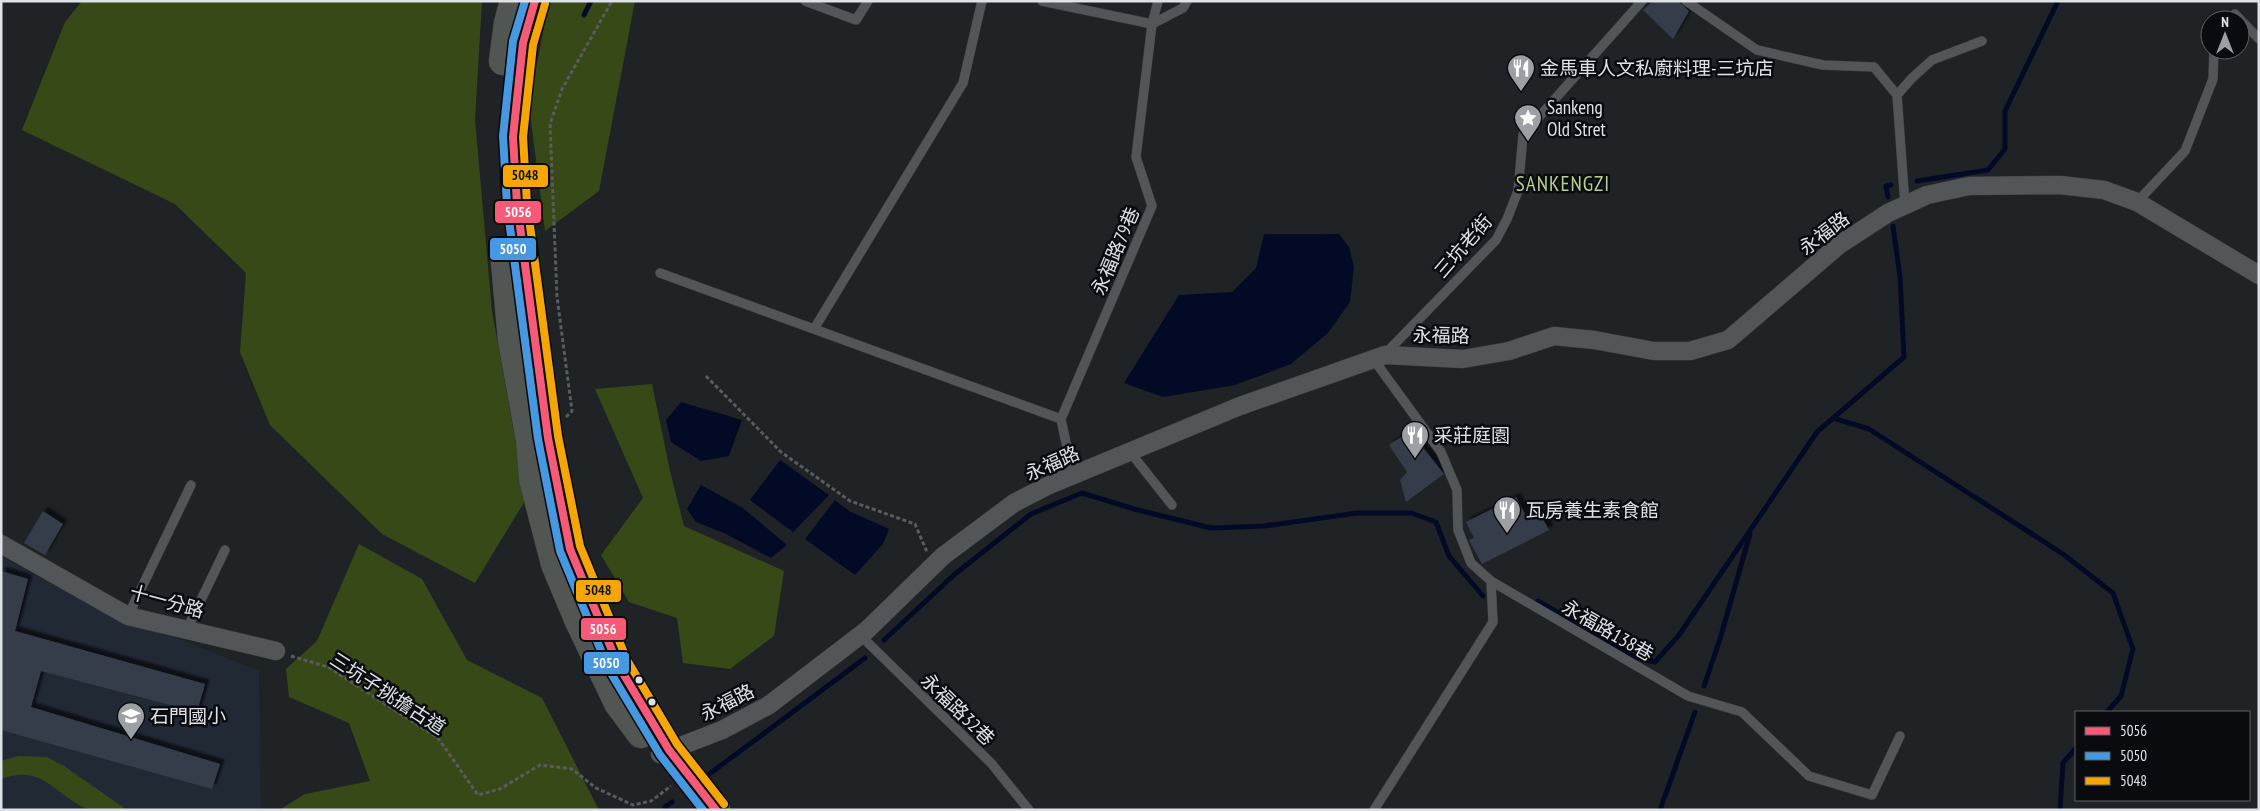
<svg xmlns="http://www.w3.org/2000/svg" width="2260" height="811" font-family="'PT Sans Narrow','Noto Sans TC',sans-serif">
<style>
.built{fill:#212935}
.green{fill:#384918}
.water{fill:#030a26}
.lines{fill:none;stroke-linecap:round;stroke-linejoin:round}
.stream{stroke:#030a26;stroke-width:5}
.building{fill:#353e4b;filter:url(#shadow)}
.service-casing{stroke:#3c3f42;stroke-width:10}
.minor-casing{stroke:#3c3f42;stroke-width:19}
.primary-casing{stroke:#3c3f42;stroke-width:29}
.path{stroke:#595b5e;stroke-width:3;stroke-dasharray:4 2.5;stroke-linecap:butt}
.service{stroke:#535659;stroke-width:9}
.minor{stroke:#535659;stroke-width:18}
.primary{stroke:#525652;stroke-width:28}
.bus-1-casing{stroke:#090b0f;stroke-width:11}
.bus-2-casing{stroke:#090b0f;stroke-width:11}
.bus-3-casing{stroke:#090b0f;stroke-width:11}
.bus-1{stroke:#f75a77;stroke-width:8}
.bus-2{stroke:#4699e1;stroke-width:8}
.bus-3{stroke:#f7a600;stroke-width:8}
.bus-dot{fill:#dee2e7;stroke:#090b0f;stroke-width:2}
.labels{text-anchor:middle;stroke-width:5;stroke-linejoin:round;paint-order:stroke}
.poi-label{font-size:19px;fill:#dee2e7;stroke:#090b0f;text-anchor:start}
.street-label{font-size:19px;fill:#dee2e7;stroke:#090b0f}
.quarter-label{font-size:21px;letter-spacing:1px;fill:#b5d18a;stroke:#090b0f}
.line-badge{stroke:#090b0f;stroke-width:2}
.badge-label{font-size:14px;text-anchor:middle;font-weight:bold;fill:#fff}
.pale-badge-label{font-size:14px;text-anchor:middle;font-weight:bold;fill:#111}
</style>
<defs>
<filter id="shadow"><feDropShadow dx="4.5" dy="-4.5" stdDeviation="1" flood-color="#0009"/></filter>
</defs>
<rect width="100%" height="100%" fill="#202326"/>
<!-- built -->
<path class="built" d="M1 556 79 599 259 671 261 810H1Z"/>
<!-- green -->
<path class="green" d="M82 1H482L475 120 492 311 526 499 475 583 382 534 270 425 240 352 246 273 175 204 22 130 65 22Z
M549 1H635L599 191 545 231 529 105Z
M652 384 670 471 684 526 784 571 774 636 730 669 683 663 677 618 629 602 601 555 643 498 595 389Z
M359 544 422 579 467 660 542 698 599 810H279L305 794 370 781 349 723 289 697 286 669 317 641Z
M18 756 47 757 64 766 127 810C116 810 98 811 88 809 54 795 43 763 1 779V761Z"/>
<!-- water -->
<path class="water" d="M1264 234H1339L1349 247 1354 267 1350 302 1328 333 1291 364 1235 385 1163 397 1124 383 1179 295 1232 292 1256 268Z
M681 402 742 420 729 456 701 461 671 442 666 420Z
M780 460 829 495 793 532 750 500Z
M701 485 743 508 787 545 771 558 724 533 696 522 687 509Z
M835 500 849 511 889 529 883 544 855 575 805 539Z"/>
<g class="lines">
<!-- stream -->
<path class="stream" d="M584 15 591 1
M1917 181 1988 170 2005 149V111L2058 1
M1888 197 1886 186 1891 185
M1833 418 1869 429 2063 554 2113 593 2133 649 2121 696 2107 712
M1538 601 1636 658 1655 662 1679 635 1817 432 1904 357 1900 277 1893 226
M884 640 955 574 1031 514 1082 493 1134 509 1211 528 1264 526 1357 513H1411L1436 522 1449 556 1483 596
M1704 686 1720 639 1750 534
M708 775 865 658
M668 810 665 807 672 802
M1660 810 1695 712
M2060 810 2063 763 2076 748"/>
</g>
<!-- building -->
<path class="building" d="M1653 1H1678L1689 11 1673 39 1643 10Z
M1410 431 1444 474 1406 502 1400 480 1407 472 1389 445Z
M1516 497 1527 518 1539 512 1549 530 1482 564 1469 540 1474 538 1466 522Z
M43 511 63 524 45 555 24 543Z
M1 571 28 579 15 631 205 684 197 712 41 671 31 707 220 764 212 789 1 730Z"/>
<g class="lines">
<!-- service casing -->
<g class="service-casing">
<path id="service" d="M805 1 856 20 868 1
M1042 1 1152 24 1183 8 1187 1
M1686 1 1757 50 1823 65 1874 67 1897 95 1905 205
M2229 20 2235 14 2259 39
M1897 95 1912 78 1932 60 1982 41
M2137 202 2185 151 2213 79 2214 50
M660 273 1061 419
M814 329 963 83 982 1
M1385 354 1496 240 1507 219 1518 191 1523 135 1642 1
M1374 360 1441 452 1457 490 1458 530 1471 563 1491 581 1688 696 1742 712 1809 776 1872 795 1900 736
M1130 452 1172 505
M1073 476 1061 419 1152 206 1136 157 1152 24 1158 1
M128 616 191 485
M187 629 225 550
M860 635 991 763 1029 810
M1374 810 1493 622 1491 581"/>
</g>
<!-- minor casing -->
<g class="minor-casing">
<path id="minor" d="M1 544 128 616 276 651
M660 754 722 730 769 705 867 630 943 556 1014 503 1047 486 1240 406 1385 355 1463 359 1509 351 1554 336 1594 340 1654 351H1690L1728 340 1839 245 1888 213 1927 195 1969 186 2060 185 2104 190 2137 202 2259 275"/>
</g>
<!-- primary casing -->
<g class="primary-casing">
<path id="primary" d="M535 1 523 43 513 137 517 204 548 438 570 549 618 665 669 750 716 810
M503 61 508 23 514 1
M504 251 512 340 530 440 533 479 555 564 578 619 618 703 641 734"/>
</g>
<!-- path -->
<path class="path" d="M706 376 781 452 850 501 915 524 927 552
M566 417 572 411 557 297 550 124 562 89 612 1
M291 656 328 667 438 738 478 795 500 789 540 765 572 769 596 788 633 805 651 801 671 786"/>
<!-- service -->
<use href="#service" class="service"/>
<!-- minor -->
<use href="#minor" class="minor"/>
<!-- primary -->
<use href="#primary" class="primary"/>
<!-- bus-1 casing -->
<g class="bus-1-casing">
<path id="bus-1" d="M535 1 523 43 513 137 517 204 548 438 570 549 618 665 669 750 716 810"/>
</g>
<!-- bus-2 casing -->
<g class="bus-2-casing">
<path id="bus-2" d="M525 1 513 41 503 136 507 205 538 439 560 551 609 670 660 755 703 810"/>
</g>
<!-- bus-3 casing -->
<g class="bus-3-casing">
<path id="bus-3" d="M545 4 533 45 523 137 527 203 558 436 580 546 627 660 677 744 724 804"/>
</g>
<!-- bus-1 -->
<use href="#bus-1" class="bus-1"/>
<!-- bus-2 -->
<use href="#bus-2" class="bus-2"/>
<!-- bus-3 -->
<use href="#bus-3" class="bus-3"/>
</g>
<!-- icons -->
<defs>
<g id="restaurant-pin" transform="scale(1.4375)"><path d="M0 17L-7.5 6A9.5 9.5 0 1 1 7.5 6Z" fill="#9c9fa3" stroke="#090b0f"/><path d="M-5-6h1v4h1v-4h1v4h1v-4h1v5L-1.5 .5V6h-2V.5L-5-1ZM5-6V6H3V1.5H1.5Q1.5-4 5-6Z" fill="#fff"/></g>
<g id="sight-pin" transform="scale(1.4375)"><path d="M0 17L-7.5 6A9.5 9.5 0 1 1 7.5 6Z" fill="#9c9fa3" stroke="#090b0f"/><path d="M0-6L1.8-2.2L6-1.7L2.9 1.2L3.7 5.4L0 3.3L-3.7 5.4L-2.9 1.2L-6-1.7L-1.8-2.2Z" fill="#fff"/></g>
<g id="school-pin" transform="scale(1.4375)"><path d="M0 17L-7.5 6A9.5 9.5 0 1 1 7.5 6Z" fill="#9c9fa3" stroke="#090b0f"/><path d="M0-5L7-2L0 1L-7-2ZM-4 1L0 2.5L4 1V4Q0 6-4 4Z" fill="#fff"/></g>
</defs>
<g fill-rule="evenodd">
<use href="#restaurant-pin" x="1521" y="68"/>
<use href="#sight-pin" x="1528" y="118"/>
<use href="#restaurant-pin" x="1415" y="435"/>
<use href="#restaurant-pin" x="1507" y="510"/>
<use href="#school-pin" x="131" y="716"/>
</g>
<!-- markers -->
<g class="bus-dot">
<circle cx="639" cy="680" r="4.5"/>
<circle cx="652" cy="702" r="4.5"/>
</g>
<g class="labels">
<!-- poi labels -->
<g class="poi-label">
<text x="1540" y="75">金馬車人文私廚料理-三坑店</text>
<text x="1547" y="114">Sankeng<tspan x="1547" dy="22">Old Stret</tspan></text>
<text x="1434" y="442">采莊庭園</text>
<text x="1526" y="517">瓦房養生素食館</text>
<text x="150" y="723">石門國小</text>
</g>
<!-- street labels -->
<g class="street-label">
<text transform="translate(1824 233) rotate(-38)" y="7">永福路</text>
<text transform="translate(1463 246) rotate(-49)" y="7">三坑老街</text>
<text transform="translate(1115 251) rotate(-67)" y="7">永福路79巷</text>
<text transform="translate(1441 335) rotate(1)" y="7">永福路</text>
<text transform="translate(1052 463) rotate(-24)" y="7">永福路</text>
<text transform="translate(167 601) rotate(15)" y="7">十一分路</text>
<text transform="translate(1608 630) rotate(30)" y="7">永福路138巷</text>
<text transform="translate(388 693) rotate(33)" y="7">三坑子挑擔古道</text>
<text transform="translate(727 702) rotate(-27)" y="7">永福路</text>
<text transform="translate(958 709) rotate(44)" y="7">永福路32巷</text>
</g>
<!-- quarter labels -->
<g class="quarter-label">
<text x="1563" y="191">SANKENGZI</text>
</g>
</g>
<g class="line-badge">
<rect x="502" y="164" width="47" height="24" rx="5" fill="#f7a600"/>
<rect x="494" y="200" width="48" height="24" rx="5" fill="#f75a77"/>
<rect x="489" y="237" width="48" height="24" rx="5" fill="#4699e1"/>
<rect x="575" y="579" width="47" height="24" rx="5" fill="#f7a600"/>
<rect x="580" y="617" width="47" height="24" rx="5" fill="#f75a77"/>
<rect x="583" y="651" width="47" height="24" rx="5" fill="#4699e1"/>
</g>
<g class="badge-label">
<text x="518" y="217">5056</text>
<text x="513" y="254">5050</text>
<text x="603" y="634">5056</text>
<text x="606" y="668">5050</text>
</g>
<g class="pale-badge-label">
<text x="525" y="180">5048</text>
<text x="598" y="595">5048</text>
</g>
<!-- border -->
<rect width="2260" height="811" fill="none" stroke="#dee2e7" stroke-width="5"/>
<!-- legend -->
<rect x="2075" y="711" width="175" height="90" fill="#090b0f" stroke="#5e6165"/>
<rect x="2085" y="727" width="25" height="8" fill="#f75a77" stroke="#5e6165"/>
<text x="2120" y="736" font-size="15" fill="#dee2e7">5056</text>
<rect x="2085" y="752" width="25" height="8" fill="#4699e1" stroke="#5e6165"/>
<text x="2120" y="761" font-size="15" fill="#dee2e7">5050</text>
<rect x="2085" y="777" width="25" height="8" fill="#f7a600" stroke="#5e6165"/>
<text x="2120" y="786" font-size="15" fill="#dee2e7">5048</text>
<!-- north arrow -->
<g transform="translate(2225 35)"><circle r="24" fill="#090b0f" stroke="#5e6165"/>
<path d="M0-4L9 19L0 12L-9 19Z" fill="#9c9fa3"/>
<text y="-8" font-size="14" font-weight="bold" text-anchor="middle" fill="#dee2e7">N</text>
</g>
</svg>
